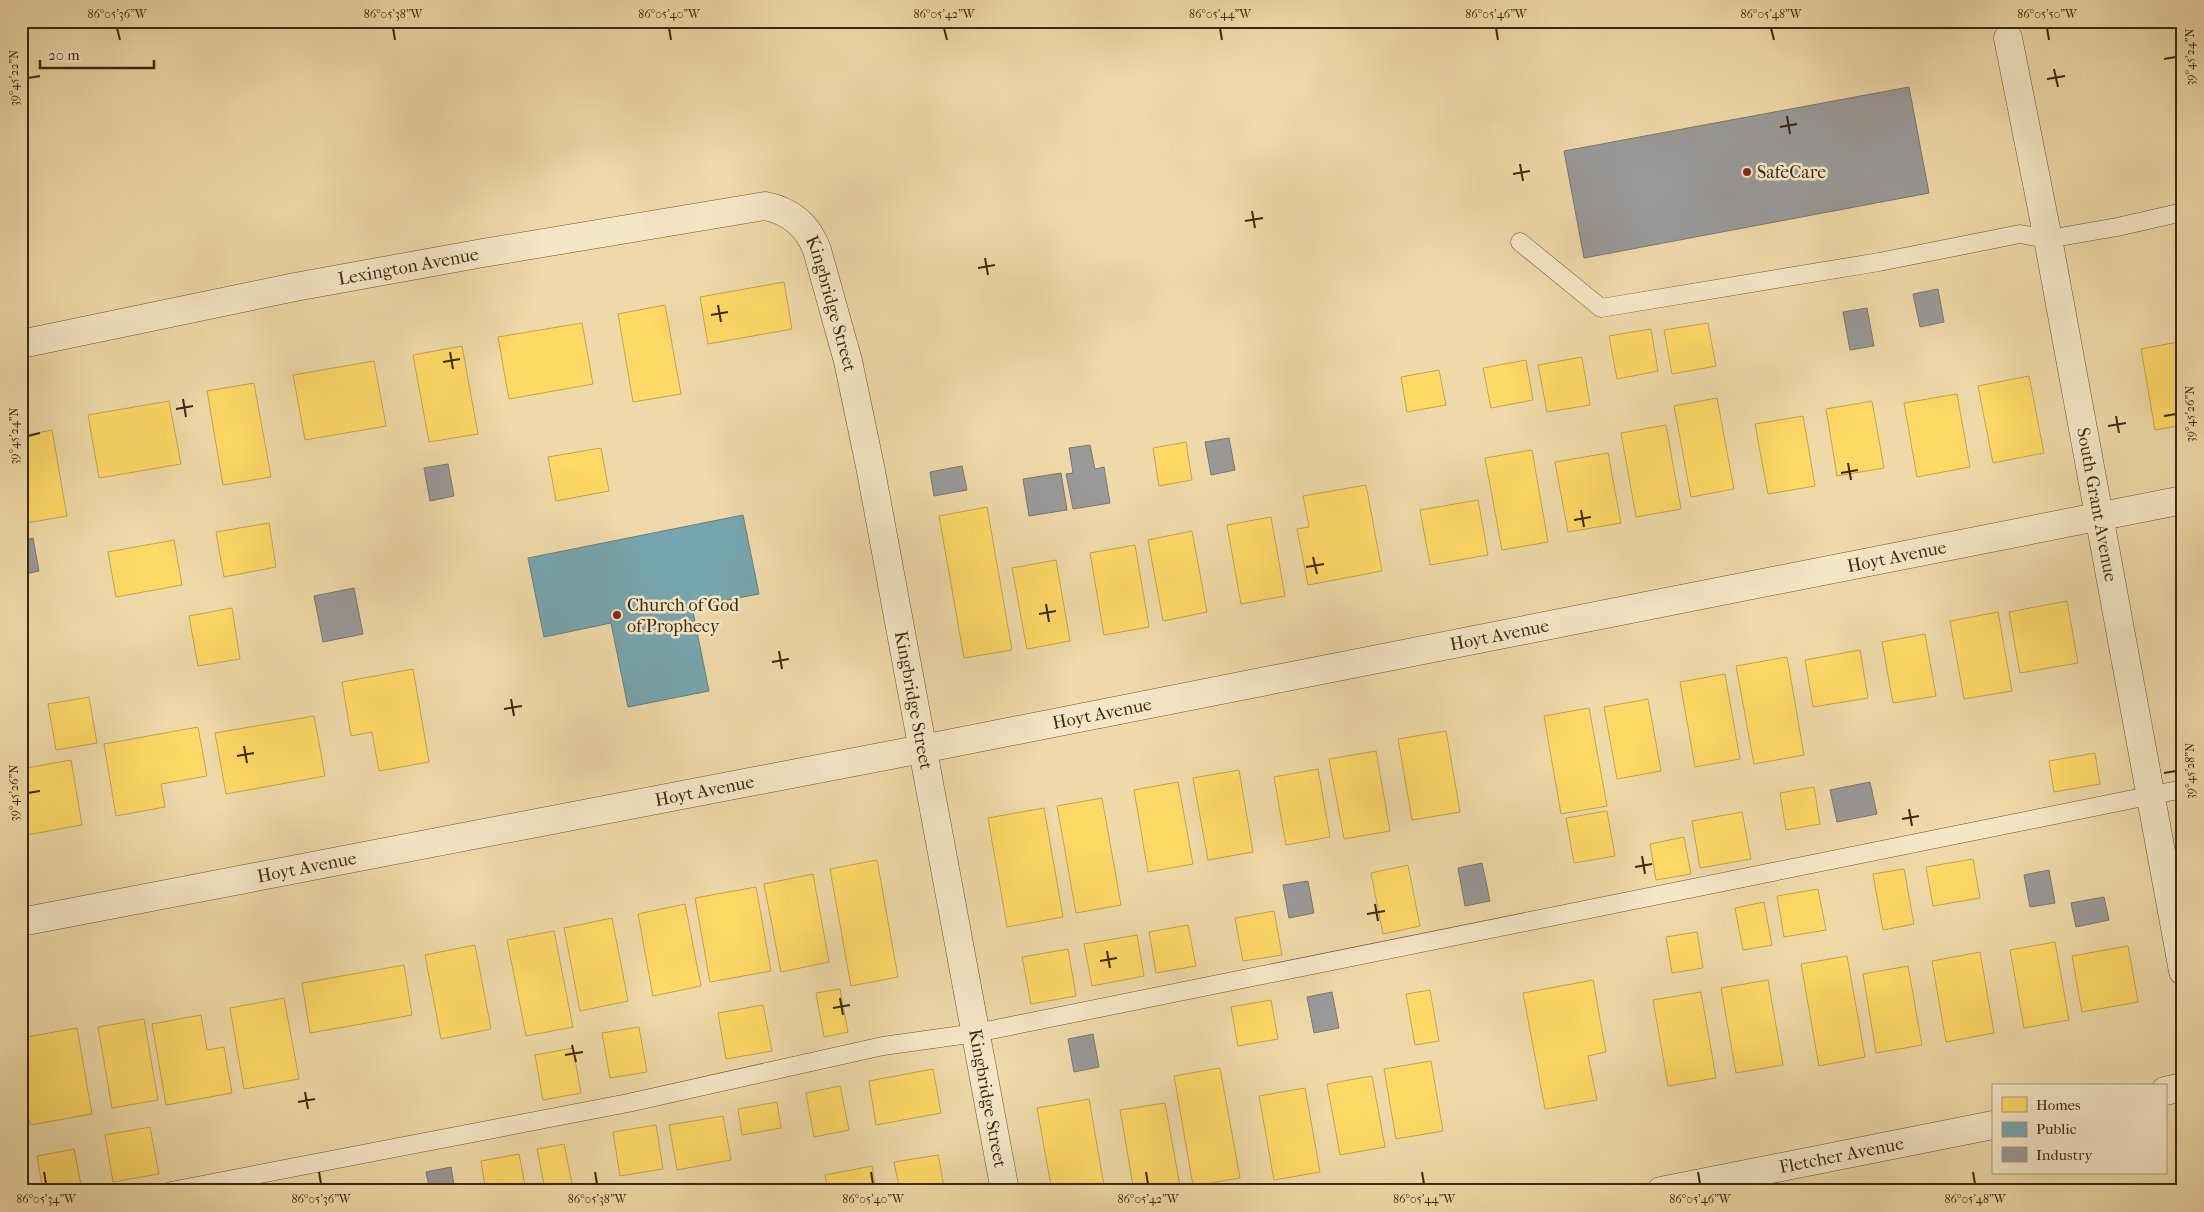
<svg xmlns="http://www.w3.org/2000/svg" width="2204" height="1212" font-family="'IM FELL French Canon',serif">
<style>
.homes{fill:#ffd966;stroke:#c5a44c}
.public{fill:#76a5af;stroke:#658080}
.industry{fill:#999;stroke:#7d7770}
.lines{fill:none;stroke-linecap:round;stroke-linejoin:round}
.lane-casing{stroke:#6a5537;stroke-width:19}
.street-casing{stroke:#6a5537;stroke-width:29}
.lane{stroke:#f5e6c6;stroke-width:18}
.street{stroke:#f5e6c6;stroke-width:28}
.ticks{fill:none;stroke:#3d2911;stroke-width:2}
.poi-dot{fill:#8f2418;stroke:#f5e6c6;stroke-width:2}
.labels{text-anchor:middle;stroke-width:5;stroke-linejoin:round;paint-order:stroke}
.poi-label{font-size:18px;fill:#3d2911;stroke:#f5e6c6;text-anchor:start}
.street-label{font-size:18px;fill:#3d2911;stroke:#f5e6c6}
.neatline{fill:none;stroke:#3d2911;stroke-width:2}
.ticks-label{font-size:12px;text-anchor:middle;fill:#3d2911}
</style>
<rect width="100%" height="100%" fill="#efd9a8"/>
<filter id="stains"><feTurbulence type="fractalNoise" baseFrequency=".004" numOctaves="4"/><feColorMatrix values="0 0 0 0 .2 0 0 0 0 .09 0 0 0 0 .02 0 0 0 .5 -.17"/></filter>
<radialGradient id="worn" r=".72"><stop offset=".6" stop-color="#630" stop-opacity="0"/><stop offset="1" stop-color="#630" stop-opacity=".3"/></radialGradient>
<!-- homes -->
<path class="homes" d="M2183 239V283L2175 240Z
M784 282 792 329 708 344 700 297Z
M665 305 681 394 633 402 618 314Z
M582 323 593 384 509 399 498 337Z
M1708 323 1716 366 1672 374 1664 330Z
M1651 329 1658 371 1617 379 1609 336Z
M2183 341V425L2155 430 2141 349Z
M462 346 478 434 429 442 413 355Z
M1582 357 1590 405 1547 412 1538 365Z
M1526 360 1533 400 1491 408 1483 368Z
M374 361 386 426 305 440 293 375Z
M1439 370 1446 405 1407 412 1401 377Z
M2029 376 2044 453 1993 463 1978 386Z
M254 383 271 477 223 485 207 391Z
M1957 394 1970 467 1917 477 1904 403Z
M1717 398 1734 489 1691 497 1674 406Z
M169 401 181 464 99 478 88 415Z
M1872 401 1884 468 1837 476 1826 409Z
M1803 416 1815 486 1768 494 1755 424Z
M1666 425 1681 509 1636 517 1621 433Z
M52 430 67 516 21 524V436Z
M1186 442 1192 480 1159 486 1153 448Z
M601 448 609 491 556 501 548 457Z
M1532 450 1548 542 1502 550 1485 458Z
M1608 453 1621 523 1568 532 1555 462Z
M1366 485 1382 571 1308 585 1297 529 1309 527 1303 496Z
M1478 500 1488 555 1430 565 1420 510Z
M987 507 1012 650 964 658 939 516Z
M1271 517 1285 596 1241 604 1227 525Z
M269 523 276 567 224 577 216 532Z
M1192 531 1207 612 1163 621 1148 540Z
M174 540 182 585 116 597 108 552Z
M1135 545 1149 627 1104 635 1090 553Z
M1056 560 1070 641 1027 649 1012 568Z
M2067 601 2078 663 2020 673 2009 612Z
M232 608 240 659 198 666 189 616Z
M1998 612 2012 691 1964 699 1950 621Z
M1925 634 1936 696 1893 703 1882 642Z
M1860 650 1868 698 1813 707 1805 660Z
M1787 657 1804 755 1754 764 1736 666Z
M413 669 429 762 379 771 372 732 351 736 342 682Z
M1725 674 1740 759 1695 767 1680 682Z
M89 697 97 743 56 750 48 704Z
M1648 699 1661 771 1617 779 1604 707Z
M1589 708 1607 806 1561 814 1544 716Z
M314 716 325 776 226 794 215 733Z
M198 727 207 776 161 784 165 807 116 816 104 744Z
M1446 731 1460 812 1412 820 1398 739Z
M1376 751 1390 831 1344 839 1329 759Z
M2095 753 2100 784 2054 792 2049 761Z
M71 760 82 825 21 836V769Z
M1318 769 1330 837 1286 845 1274 777Z
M1239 770 1253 852 1208 860 1193 778Z
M1178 782 1193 864 1148 872 1134 790Z
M1814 787 1820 824 1786 830 1780 793Z
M1102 798 1121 905 1076 913 1057 806Z
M1044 808 1063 917 1007 927 988 818Z
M1607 811 1615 856 1574 863 1566 818Z
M1742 812 1751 859 1700 868 1692 821Z
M1684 837 1691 874 1656 880 1650 844Z
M1973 859 1980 898 1933 906 1926 867Z
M877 860 898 977 851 986 830 869Z
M1408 865 1420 926 1383 934 1371 873Z
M1904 869 1914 924 1883 930 1873 874Z
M813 874 829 962 781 972 764 884Z
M756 887 771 971 710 982 695 898Z
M1818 889 1826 930 1784 937 1777 896Z
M1764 902 1772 945 1743 950 1735 908Z
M685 904 701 986 653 996 638 914Z
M1274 911 1282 955 1243 961 1235 918Z
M612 918 628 1001 580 1011 564 928Z
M1188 925 1196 966 1156 973 1149 932Z
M554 931 573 1027 526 1036 507 940Z
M1697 932 1703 968 1672 973 1666 937Z
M1137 935 1144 976 1092 986 1084 944Z
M2055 942 2069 1020 2024 1028 2010 950Z
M475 945 491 1029 441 1039 425 955Z
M2128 946 2138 1002 2082 1012 2072 956Z
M1068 949 1076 996 1031 1004 1022 957Z
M1980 952 1994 1033 1946 1042 1932 961Z
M1847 956 1865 1057 1819 1066 1801 964Z
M404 965 412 1015 310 1033 302 983Z
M1908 966 1922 1045 1876 1053 1863 974Z
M1593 980 1606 1052 1588 1056 1597 1100 1545 1109 1523 993Z
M1768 980 1783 1065 1736 1073 1721 988Z
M840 989 848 1032 824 1037 816 993Z
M1430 990 1439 1041 1415 1045 1406 994Z
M1701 992 1716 1078 1668 1086 1653 1000Z
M284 998 299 1079 244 1089 230 1008Z
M1271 1000 1278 1039 1238 1046 1231 1007Z
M763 1005 772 1051 726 1059 718 1013Z
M201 1015 207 1050 224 1047 232 1093 166 1105 152 1024Z
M144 1019 158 1100 112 1108 98 1027Z
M639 1027 647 1072 610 1078 602 1033Z
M77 1028 92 1114 30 1125 21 1076V1038Z
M573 1048 581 1093 543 1100 535 1055Z
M1431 1061 1443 1131 1396 1139 1384 1069Z
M1220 1068 1240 1178 1193 1186 1174 1076Z
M933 1069 941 1113 876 1125 869 1081Z
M1372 1076 1385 1147 1340 1155 1327 1084Z
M840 1086 849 1130 814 1137 806 1093Z
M1305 1088 1320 1172 1274 1180 1259 1096Z
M1089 1099 1105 1191H1052L1037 1108Z
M777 1102 781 1128 742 1135 738 1109Z
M1165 1103 1180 1186 1153 1191H1134L1120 1110Z
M723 1116 731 1160 677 1170 669 1125Z
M656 1125 663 1169 620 1176 613 1132Z
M150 1127 159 1174 113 1182 105 1135Z
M21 1144 27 1178 21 1179Z
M564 1144 572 1183 545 1189 537 1149Z
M74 1149 82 1190 43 1191 37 1156Z
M519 1154 526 1191H486L481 1161Z
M938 1155 945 1191H900L894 1162Z
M872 1166 876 1191H828L825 1175Z
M2171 1185 2172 1191H2148V1190Z"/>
<!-- public -->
<path class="public" d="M743 515 759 594 692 607 709 691 628 707 611 623 544 637 528 558Z"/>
<!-- industry -->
<path class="industry" d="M1909 87 1929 193 1584 258 1564 151Z
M1938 289 1944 322 1920 327 1913 294Z
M1867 308 1874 346 1850 350 1843 312Z
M1229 438 1235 470 1211 475 1205 442Z
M1090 445 1095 469 1104 467 1110 503 1073 509 1066 474 1073 473 1069 448Z
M448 464 454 496 430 501 424 468Z
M962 466 967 490 934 496 930 472Z
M1061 473 1067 510 1029 516 1023 479Z
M33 538 39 571 21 575V541Z
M354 588 363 634 323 642 314 596Z
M1870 782 1877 814 1837 822 1830 790Z
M1482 863 1490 901 1465 906 1458 868Z
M2049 870 2055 903 2030 907 2024 875Z
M1308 881 1314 913 1289 918 1283 885Z
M2104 897 2109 920 2076 927 2071 903Z
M1332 992 1339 1028 1314 1033 1307 997Z
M1093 1034 1099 1067 1074 1072 1068 1039Z
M451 1167 455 1191H430L426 1172Z"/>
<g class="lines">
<!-- lane casing -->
<g class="lane-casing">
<path id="lane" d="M1520 242 1601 308 1879 262 2020 234 2048 239 2117 227 2183 212
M171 1191 628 1103 883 1046 976 1033 2183 789"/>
</g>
<!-- street casing -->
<g class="street-casing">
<g id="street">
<path id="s1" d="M2008 38 2048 239 2183 971"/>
<path id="s2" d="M21 344 295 287 483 253 765 206C791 211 808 226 817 250L848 361 870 466 1005 1191"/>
<path id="s3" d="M21 922 922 749 2183 500"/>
<path d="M2165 1091 2183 1087"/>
<path id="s4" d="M1661 1191 1993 1125"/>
</g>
</g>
<!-- lane -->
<use href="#lane" class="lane"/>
<!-- street -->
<use href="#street" class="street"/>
</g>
<!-- ticks -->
<path class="ticks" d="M117 28 120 40M393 28 395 40M669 28 671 40M944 28 947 40M1220 28 1222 40M1496 28 1498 40M1771 28 1774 40M2047 28 2049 40M2164 59 2176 57M2054 69 2058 87M28 78 40 76M2047 79 2065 76M1787 116 1790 134M1780 127 1797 124M1520 164 1523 181M1513 174 1530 171M1252 211 1255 228M1245 221 1263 218M985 258 988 275M978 268 995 265M718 305 721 322M711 315 728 312M450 352 453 369M443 362 460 359M183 399 186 417M176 409 193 406M2116 416 2119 433M2164 416 2176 414M2108 426 2126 423M28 436 40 433M1848 463 1851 480M1841 473 1858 470M1581 510 1584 527M1574 520 1591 517M1313 557 1317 574M1306 567 1324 564M1046 604 1049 622M1039 614 1056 611M779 651 782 669M772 662 789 659M511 699 514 716M504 709 522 706M244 746 247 763M237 756 254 753M2164 773 2176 771M28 793 40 791M1909 809 1912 826M1902 819 1919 816M1642 856 1645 874M1635 867 1652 864M1375 904 1378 921M1367 914 1385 911M1107 951 1110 968M1100 961 1117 958M840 998 843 1015M833 1008 850 1005M572 1045 576 1062M565 1055 583 1052M305 1092 308 1109M298 1102 315 1099M44 1172 46 1184M319 1172 321 1184M595 1172 597 1184M871 1172 873 1184M1146 1172 1148 1184M1422 1172 1424 1184M1698 1172 1700 1184M1973 1172 1975 1184"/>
<!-- markers -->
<g class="poi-dot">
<circle cx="1747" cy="172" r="5"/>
<circle cx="617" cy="615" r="5"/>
</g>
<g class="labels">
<!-- poi labels -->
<g class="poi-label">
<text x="1757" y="178">SafeCare</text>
<text x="627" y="611">Church of God<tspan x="627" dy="21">of Prophecy</tspan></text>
</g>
<!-- street labels -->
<g class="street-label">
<text dy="6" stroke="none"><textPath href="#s2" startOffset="395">Lexington Avenue</textPath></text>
<text dy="6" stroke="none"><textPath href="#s2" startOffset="884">Kingbridge Street</textPath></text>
<text dy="6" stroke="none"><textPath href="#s1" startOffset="475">South Grant Avenue</textPath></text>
<text dy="6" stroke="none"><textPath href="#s3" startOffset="1911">Hoyt Avenue</textPath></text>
<text dy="6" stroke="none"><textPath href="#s3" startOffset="1506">Hoyt Avenue</textPath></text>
<text dy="6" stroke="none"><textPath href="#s2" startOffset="1289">Kingbridge Street</textPath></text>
<text dy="6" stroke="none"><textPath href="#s3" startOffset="1101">Hoyt Avenue</textPath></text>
<text dy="6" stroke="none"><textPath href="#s3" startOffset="696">Hoyt Avenue</textPath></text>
<text dy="6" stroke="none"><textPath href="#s3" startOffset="291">Hoyt Avenue</textPath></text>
<text dy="6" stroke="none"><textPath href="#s2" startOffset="1694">Kingbridge Street</textPath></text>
<text dy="6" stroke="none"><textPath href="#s4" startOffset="184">Fletcher Avenue</textPath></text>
</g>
</g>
<!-- margin -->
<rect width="2204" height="1212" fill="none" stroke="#efd9a8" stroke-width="55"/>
<!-- legend -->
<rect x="1992" y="1084" width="175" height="90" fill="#f5e6c6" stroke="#ab9a7e"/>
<rect x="2002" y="1097" width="25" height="15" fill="#ffd966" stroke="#ab9a7e"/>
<text x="2036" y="1110" font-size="15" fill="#3d2911">Homes</text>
<rect x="2002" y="1122" width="25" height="15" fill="#76a5af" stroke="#ab9a7e"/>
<text x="2036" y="1134" font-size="15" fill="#3d2911">Public</text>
<rect x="2002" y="1147" width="25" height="15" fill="#999999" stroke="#ab9a7e"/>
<text x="2036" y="1160" font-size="15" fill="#3d2911">Industry</text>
<!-- scale -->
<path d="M40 60v8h114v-8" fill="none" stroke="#3d2911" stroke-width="2.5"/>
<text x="48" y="60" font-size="15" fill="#3d2911" stroke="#f5e6c6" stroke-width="4" paint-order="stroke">20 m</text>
<rect x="28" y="28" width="2148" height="1156" class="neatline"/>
<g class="ticks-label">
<text x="117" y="18">86°05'36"W</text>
<text x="393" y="18">86°05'38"W</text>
<text x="669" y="18">86°05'40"W</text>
<text x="944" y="18">86°05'42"W</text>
<text x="1220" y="18">86°05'44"W</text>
<text x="1496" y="18">86°05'46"W</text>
<text x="1771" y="18">86°05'48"W</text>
<text x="2047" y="18">86°05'50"W</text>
<text transform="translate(2190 57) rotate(-90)" y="4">39°45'24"N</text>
<text transform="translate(14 78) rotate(-90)" y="4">39°45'22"N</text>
<text transform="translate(2190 414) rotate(-90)" y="4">39°45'26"N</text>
<text transform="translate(14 436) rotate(-90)" y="4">39°45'24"N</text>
<text transform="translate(2190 771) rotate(-90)" y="4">39°45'28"N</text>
<text transform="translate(14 793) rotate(-90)" y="4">39°45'26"N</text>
<text x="46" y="1203">86°05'34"W</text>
<text x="321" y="1203">86°05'36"W</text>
<text x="597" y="1203">86°05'38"W</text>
<text x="873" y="1203">86°05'40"W</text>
<text x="1148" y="1203">86°05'42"W</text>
<text x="1424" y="1203">86°05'44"W</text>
<text x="1700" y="1203">86°05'46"W</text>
<text x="1975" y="1203">86°05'48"W</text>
</g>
<rect width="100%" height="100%" filter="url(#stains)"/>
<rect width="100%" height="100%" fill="url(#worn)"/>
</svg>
